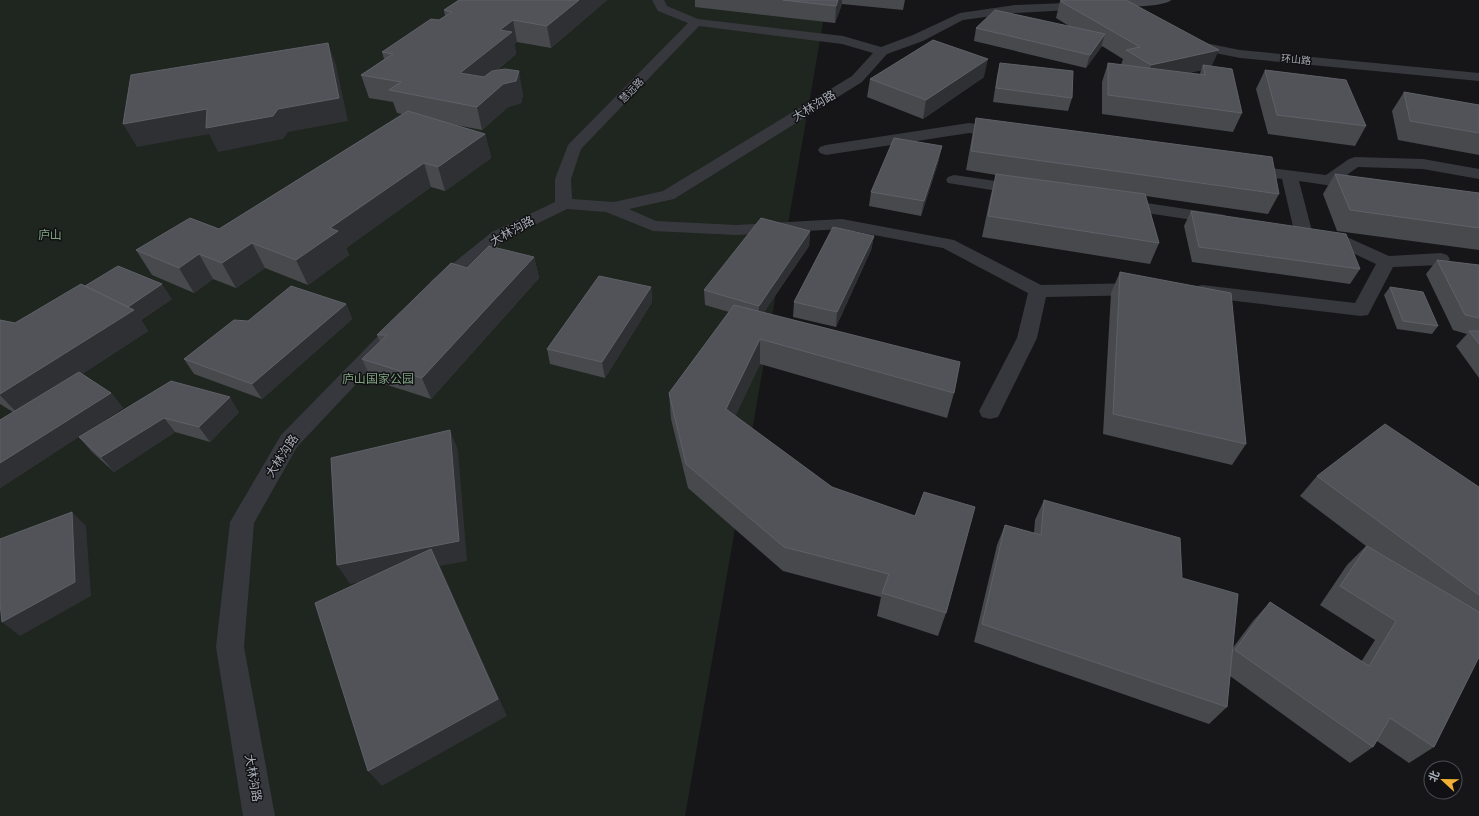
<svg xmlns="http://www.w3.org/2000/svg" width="1479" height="816" font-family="Rubik,'Noto Sans SC',sans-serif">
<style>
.green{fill:#1e261f}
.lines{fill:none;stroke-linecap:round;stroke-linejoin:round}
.minor{fill:#37383d;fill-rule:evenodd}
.tertiary{fill:#37383d;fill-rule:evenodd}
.secondary{fill:#45474d;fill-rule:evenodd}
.wall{fill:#47494d;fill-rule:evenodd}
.shaded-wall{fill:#2f3033}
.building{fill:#525359;stroke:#5f6168}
.labels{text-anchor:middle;stroke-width:3;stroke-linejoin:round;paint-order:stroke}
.far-street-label{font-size:10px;fill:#a8adb8;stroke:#111113}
.street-label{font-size:12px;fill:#a8adb8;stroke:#111113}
.park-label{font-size:12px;fill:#7fa381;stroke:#111113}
</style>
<rect width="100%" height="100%" fill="#161618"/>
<!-- green -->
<path class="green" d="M0 0H827L685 816H0Z"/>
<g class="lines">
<!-- minor -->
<path class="minor" d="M652 0H664L667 6 698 19 843 36 881 47 913 35 960 13 1015 5 1092 2 1094 5 1092 8 1088 9 1015 13 963 20 923 41 887 54 862 82 674 199 629 209 656 221 736 225 842 219 954 240 1041 285 1143 283 1150 285 1153 289 1150 293 1143 295 1046 297 1037 338 998 417 990 419 982 417 979 411 1017 338 1028 293 943 248 842 229 736 235 653 231 606 212 567 209 504 240 445 289 438 291 431 289 429 285 431 281 492 232 555 202V179L568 145 688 23 658 11ZM699 26 842 44 873 53 852 76 663 191 614 202 572 199 571 179 581 149Z
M969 123 1003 128 1008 130 1011 133 1008 136 1003 138 969 133 826 155 820 153 818 150 820 147 826 145Z
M1355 157 1423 159 1479 169V179L1423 169 1358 167 1341 179 1366 187 1368 191 1366 195 1360 196 1326 185 1299 181 1313 235 1310 239 1304 240 1298 239 1295 235 1282 179 1241 173 1239 170 1241 167 1247 165 1326 175 1349 159Z
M954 175 1023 185 1029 186 1031 190 1029 194 1023 195 948 183 946 180 948 177Z
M1120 199 1219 214 1225 215 1228 219 1225 223 1219 224 1114 208 1112 204 1114 200Z
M1321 233 1349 238 1389 256 1441 253 1447 255 1450 259 1447 263 1441 265 1393 267 1368 315 1361 316 1202 297 1195 295 1192 291 1195 287 1202 285 1355 303 1376 264 1338 246 1315 242 1312 238 1315 234Z
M384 335 391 337 394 342 391 347 297 447 254 523 244 647 275 816H243L216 647 230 522 281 435 377 337Z"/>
<!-- tertiary -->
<path class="tertiary" d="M1190 40 1240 50 1479 73V81L1240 58 1185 47 1183 44Z"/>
<!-- secondary -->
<path class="secondary" d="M1121 0H1171C1167 6 1123 9 1119 3Z"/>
</g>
<!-- wall -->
<path class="wall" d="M459 0H607L551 48 517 42 514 44 516 54 496 71 523 94 521 103 508 107 482 130 451 124 485 134 491 158 445 191 431 187 346 248 349 255 308 285 265 268 236 288 213 279 194 293 152 275 136 250 219 229 402 114 397 113 393 102 369 98 361 75 384 59 382 52 439 20 445 16 444 10Z
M695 0H905L903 10 842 4 835 23 695 7Z
M1060 1 1212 67 1242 113 1233 132 1102 114V82L1108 63 1121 65 1123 59 1102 46 1086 68 974 41 976 28 1069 26 1056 18ZM1201 70 1200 74 1189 73Z
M1000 63 1072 98 1068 111 993 102 997 76Z
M1265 70 1366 126 1355 146 1268 134 1256 89Z
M984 77 923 119 867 97 870 79Z
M1404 92 1479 105V155L1398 140 1392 111Z
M976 118 1279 194 1268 214 1146 196 1159 243 1150 264 982 237 991 194 996 175 966 170 972 137Z
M939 160 921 216 869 206 871 192Z
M1335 174 1479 193V250L1337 231 1323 194Z
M1191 211 1360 269 1350 284 1192 262 1184 226Z
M810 231 809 246 764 312 954 393 947 418 760 364 735 416 946 613 938 636 877 616 881 597 783 571 688 488 671 419 669 393 729 312 705 305 704 290Z
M874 236 871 250 836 327 793 317 794 302Z
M534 257 539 278 431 399 372 380 362 359 380 342 377 335Z
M1437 260 1479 265V378L1456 346 1467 334 1453 330 1426 274Z
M1120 272 1246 444 1232 465 1103 434 1111 293Z
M651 287 652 302 605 378 550 364 547 349Z
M1390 287 1438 326 1432 334 1397 329 1384 295Z
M172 299 141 320 148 331 82 374 111 393 123 408 0 488V420L13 412 0 404V320L15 323Z
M346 304 352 319 262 399 194 374 184 359 248 321Z
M171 381 239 412 210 442 175 432 114 472 92 452 79 437Z
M1317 476 1479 487V657L1434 747 1409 763 1377 741 1373 747 1350 763 1230 676 1227 707 1209 724 974 642 997 545 1005 525 1034 533 1035 520 1044 500 1182 578 1232 649 1253 621 1270 602 1361 662 1375 640 1320 605 1347 565 1366 546 1300 496Z"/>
<!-- shaded-wall -->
<path class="shaded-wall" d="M579 0H607L551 48 547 26Z
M838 0H842V4L835 23 836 6Z
M513 20 517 42 514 44 516 54 466 95 460 73 500 30Z
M1105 34 1101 47 1086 68 1090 55Z
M328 43 336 65 348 121 288 132 283 139 218 152 209 134 137 147 123 124 207 109H278Z
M1219 50 1211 68 1203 65 1201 70 1145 84 1151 65Z
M988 59 984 77 923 119 926 100Z
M519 71 523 94 521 103 508 107 482 130 477 107Z
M485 134 491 158 445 191 438 167Z
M942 146 939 160 921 216 924 201Z
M424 163 431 187 346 248 349 255 308 285 296 260 330 228Z
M810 231 809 246 758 321 759 306Z
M874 236 871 250 836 327 837 312Z
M252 243 265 268 236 288 222 263Z
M199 254 213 279 194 293 179 268Z
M534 257 539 278 431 399 422 378Z
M162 284 172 299 141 320 148 331 19 415 0 395V394L127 307Z
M651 287 652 302 605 378 602 362Z
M346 304 352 319 262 399 252 384Z
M760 339V364L727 434 726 409Z
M111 393 123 408 0 488V463Z
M230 397 239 412 210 442 199 427Z
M164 418 175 432 114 472 101 457Z
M450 430 458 450 467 561 440 566 507 716 382 786 368 771 439 566 350 584 337 565Z
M72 512 86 526 91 596 20 636 2 622Z"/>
<!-- building -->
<path class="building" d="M459 0H579L547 26 513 20 500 30 512 32 460 73 484 77 492 71 505 69 519 71 516 81 503 84 477 107 389 90 401 82 361 75 393 54 382 52 431 19 439 20 452 12 444 10Z
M783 0H838L836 6Z
M1064 0H1126L1219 50 1151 65 1126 50 1140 47 1060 1Z
M995 10 1105 34 1090 55 976 28Z
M933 40 988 59 926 100 870 79Z
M328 43 339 98 278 109 273 116 206 128 207 109 123 124 131 75Z
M1000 63 1073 71 1072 98 996 88Z
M1108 63 1205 75 1203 65 1232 69 1242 113 1108 95Z
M1265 70 1346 80 1366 126 1277 115Z
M1404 92 1479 105V133L1410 121Z
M408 111 485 134 438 167 424 163 330 228 338 231 296 260 252 243 222 263 199 254 179 268 136 250 190 218 219 229Z
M976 118 1272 157 1279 194 971 151Z
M894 138 942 146 924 201 871 192Z
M996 174 1145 194 1159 243 988 216Z
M1335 174 1479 193V228L1350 210Z
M1191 211 1346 234 1360 269 1199 247Z
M761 218 810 231 759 306 704 290Z
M833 227 874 236 837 312 794 302Z
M489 246 534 257 422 378 362 359 387 335H377L451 263 467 268Z
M1437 260 1479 265V318L1465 315Z
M118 266 162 284 128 307 85 286Z
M1120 272 1231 293 1246 444 1113 414Z
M599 276 651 287 602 362 547 349Z
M81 284 134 310 0 394V320L15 323Z
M291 286 346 304 252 384 184 359 234 320 248 321Z
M1390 287 1423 292 1438 326 1403 321Z
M734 305 960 362 954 393 760 339 726 409 832 487 915 516 924 492 975 507 946 613 882 593 889 574 784 547 686 464 669 393Z
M1469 331H1479V344Z
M79 372 111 393 0 463V420Z
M171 381 230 397 199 427 164 418 101 457 79 437Z
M1385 424 1479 487V595L1317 476Z
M450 430 459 541 337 565 331 458Z
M1044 500 1180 538 1182 578 1238 594 1227 707 982 624 1005 525 1041 535Z
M72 512 75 582 2 622 0 603V539Z
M1367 546 1479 612V657L1434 747 1390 718 1373 747 1235 650 1270 602 1369 666 1396 621 1340 586Z
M431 549 498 699 368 771 315 603Z"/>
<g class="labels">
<!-- far-street labels -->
<g class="far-street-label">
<text transform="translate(1296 59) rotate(5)" y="4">环山路</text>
<text transform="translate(631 90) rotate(-46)" y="4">慧远路</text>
</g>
<!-- street labels -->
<g class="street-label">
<text transform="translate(814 106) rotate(-31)" y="4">大林沟路</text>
<text transform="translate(512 231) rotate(-29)" y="4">大林沟路</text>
<text transform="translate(282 456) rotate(-57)" y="4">大林沟路</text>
<text transform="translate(253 778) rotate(80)" y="4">大林沟路</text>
</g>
<!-- park labels -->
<g class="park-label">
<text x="50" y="239">庐山</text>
<text x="378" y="383">庐山国家公园</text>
</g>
</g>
<!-- north arrow -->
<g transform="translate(1443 780) rotate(292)"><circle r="19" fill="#111113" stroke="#4d4f55"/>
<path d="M0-3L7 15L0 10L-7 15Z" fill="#f2b134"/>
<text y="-6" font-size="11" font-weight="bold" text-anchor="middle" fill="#a8adb8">北</text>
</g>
</svg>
